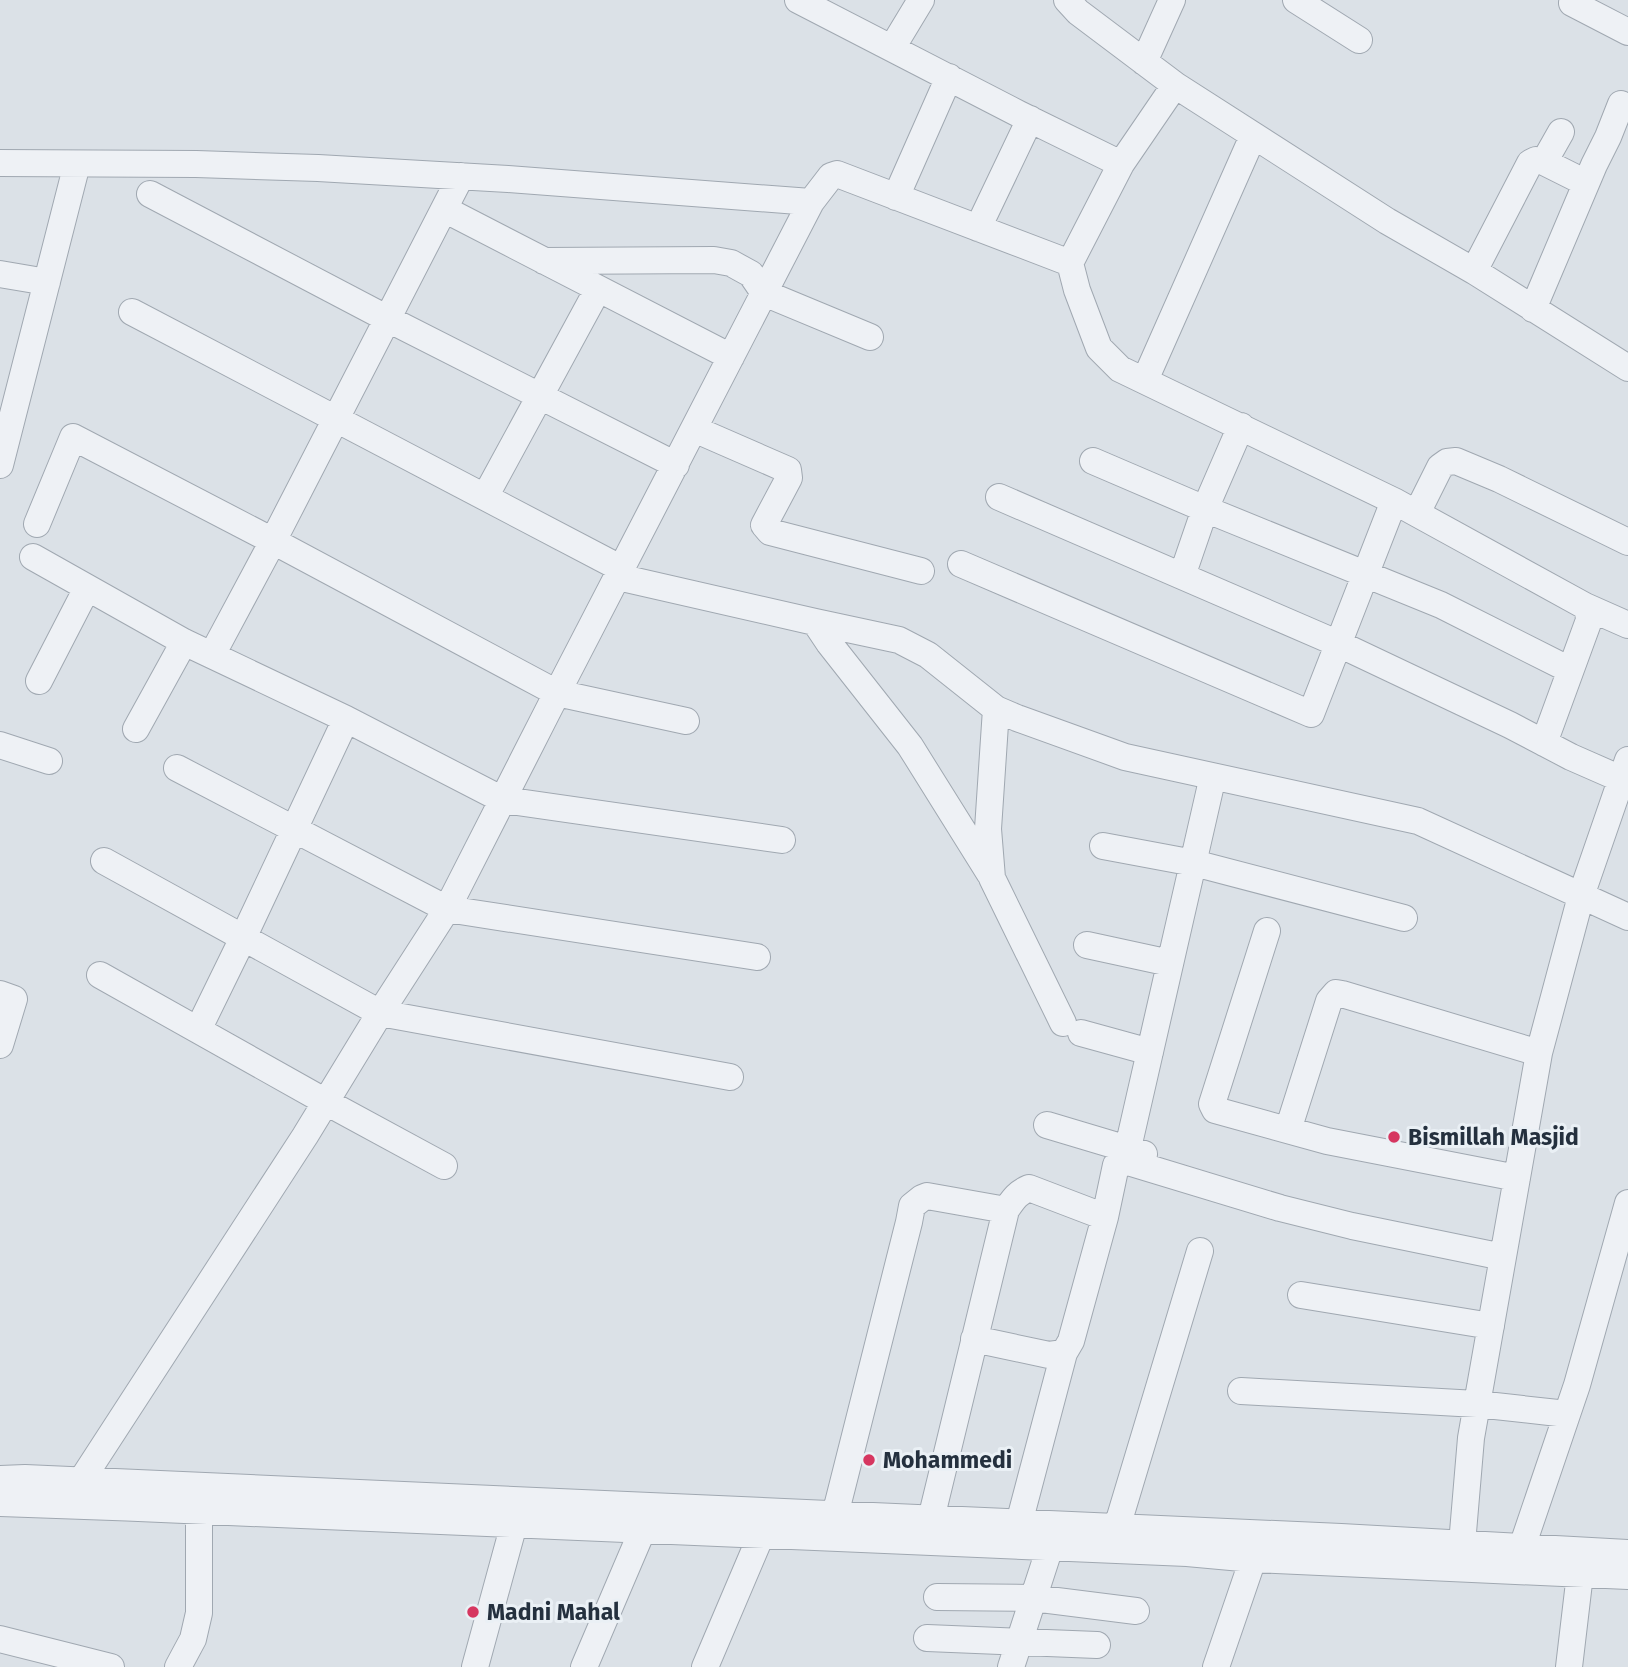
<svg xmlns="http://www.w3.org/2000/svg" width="1628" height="1667" font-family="'Fira Sans',sans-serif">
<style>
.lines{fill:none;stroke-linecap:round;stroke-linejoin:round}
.minor-casing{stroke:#a0a8b1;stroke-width:28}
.minor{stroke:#eef1f5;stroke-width:26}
.poi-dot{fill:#d63660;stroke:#eaf0f5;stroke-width:2.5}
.labels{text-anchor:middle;stroke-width:6;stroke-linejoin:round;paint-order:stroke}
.poi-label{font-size:23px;font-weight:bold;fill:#24303e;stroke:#eaf0f5;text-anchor:start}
</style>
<rect width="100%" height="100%" fill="#dbe1e7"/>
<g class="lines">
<!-- minor casing -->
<g class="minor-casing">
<path id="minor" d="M798 0 1019 114 1121 164 1175 85 1387 221 1474 271 1628 368
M1067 0 1078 12 1175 85
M1296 0 1359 40
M1572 3 1628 32
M892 48 921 0
M1144 62 1172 0
M1561 132 1544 162 1586 183
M0 163 196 164 318 168 508 179 811 202 831 176 837 174 1070 263 1077 290 1099 348 1120 369 1394 501 1311 714 961 564
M150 194 388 319 676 465
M896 197 949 77
M444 209 731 357
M978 228 1030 119
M544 261 714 260 731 263 751 274 764 293 870 337
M1070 263 1121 164
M1474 271 1530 163 1536 160 1544 162
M0 274 47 282
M1533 309 1594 165 1608 137 1621 104 1628 108
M132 312 622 569
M1145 380 1253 136
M694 429 788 470 789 478 764 525 770 532 921 571
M1093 461 1205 509 1441 605 1570 670
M0 465 77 164
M485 497 598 289
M999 497 1339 644 1510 725 1571 757 1628 782
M1394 501 1585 606 1588 610 1589 620 1544 743
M1417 513 1440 467 1447 462 1456 461 1499 479 1628 542
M37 524 73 437 273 541 557 693 686 721
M33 557 184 642 346 719 503 800 782 840
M1182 576 1205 509 1241 426
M618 577 815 622 899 640 928 655 996 709 1017 718 1125 757 1418 821 1628 917
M1585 606 1628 625
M815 622 829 643 910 746 990 874
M212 655 273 541 461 176
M39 681 87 588
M996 709 988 829 992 878 1063 1023
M136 729 184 642
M0 745 49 761
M177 768 447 909 757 957
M1103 846 1194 863 1404 918
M104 861 380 1013 730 1077
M1267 931 1212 1104 1215 1110 1327 1141 1517 1178
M1087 945 1170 963
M100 975 326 1102 444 1166
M0 994 14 999 0 1045
M198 1030 243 938 346 719
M1081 1033 1150 1052
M1047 1125 1144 1154
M1288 1130 1329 1001 1336 993 1342 994 1539 1053
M1125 1161 1210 789
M1301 1295 1491 1326
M974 1339 1049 1355 1064 1353 1071 1341 1105 1217 1116 1165 1120 1161H1125L1280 1208 1352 1226 1503 1257
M1241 1391 1477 1404 1567 1414
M0 1479 25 1478 1341 1537 1628 1553
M76 1494 81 1481 305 1136 380 1013 447 909 557 693 811 202
M0 1503C396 1517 792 1534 1187 1553L1253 1559 1628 1576
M835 1515 909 1222 912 1206 922 1198 927 1196 1006 1210
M931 1519 1006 1210C1013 1200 1017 1193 1029 1188L1105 1217
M1019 1523 1064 1353
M1117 1527 1200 1251
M1462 1544 1471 1438 1539 1053 1581 896 1628 760
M1522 1547 1577 1385 1628 1203
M937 1597 1033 1598 1136 1611
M927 1638 1097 1645
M0 1639 111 1667
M178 1667 193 1639 199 1613V1510
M475 1667 514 1524
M584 1667 643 1529
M705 1667 762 1533
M1011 1667 1050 1547
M1216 1667 1253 1559
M1569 1667 1580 1574"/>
</g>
<!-- minor -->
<use href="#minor" class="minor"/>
</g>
<!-- markers -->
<g class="poi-dot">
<circle cx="1394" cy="1137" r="7"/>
<circle cx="869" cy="1460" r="7"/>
<circle cx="473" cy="1612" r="7"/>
</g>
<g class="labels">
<!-- poi labels -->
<g class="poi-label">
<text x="1408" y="1145">Bismillah Masjid</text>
<text x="883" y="1468">Mohammedi</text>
<text x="487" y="1620">Madni Mahal</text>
</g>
</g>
</svg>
